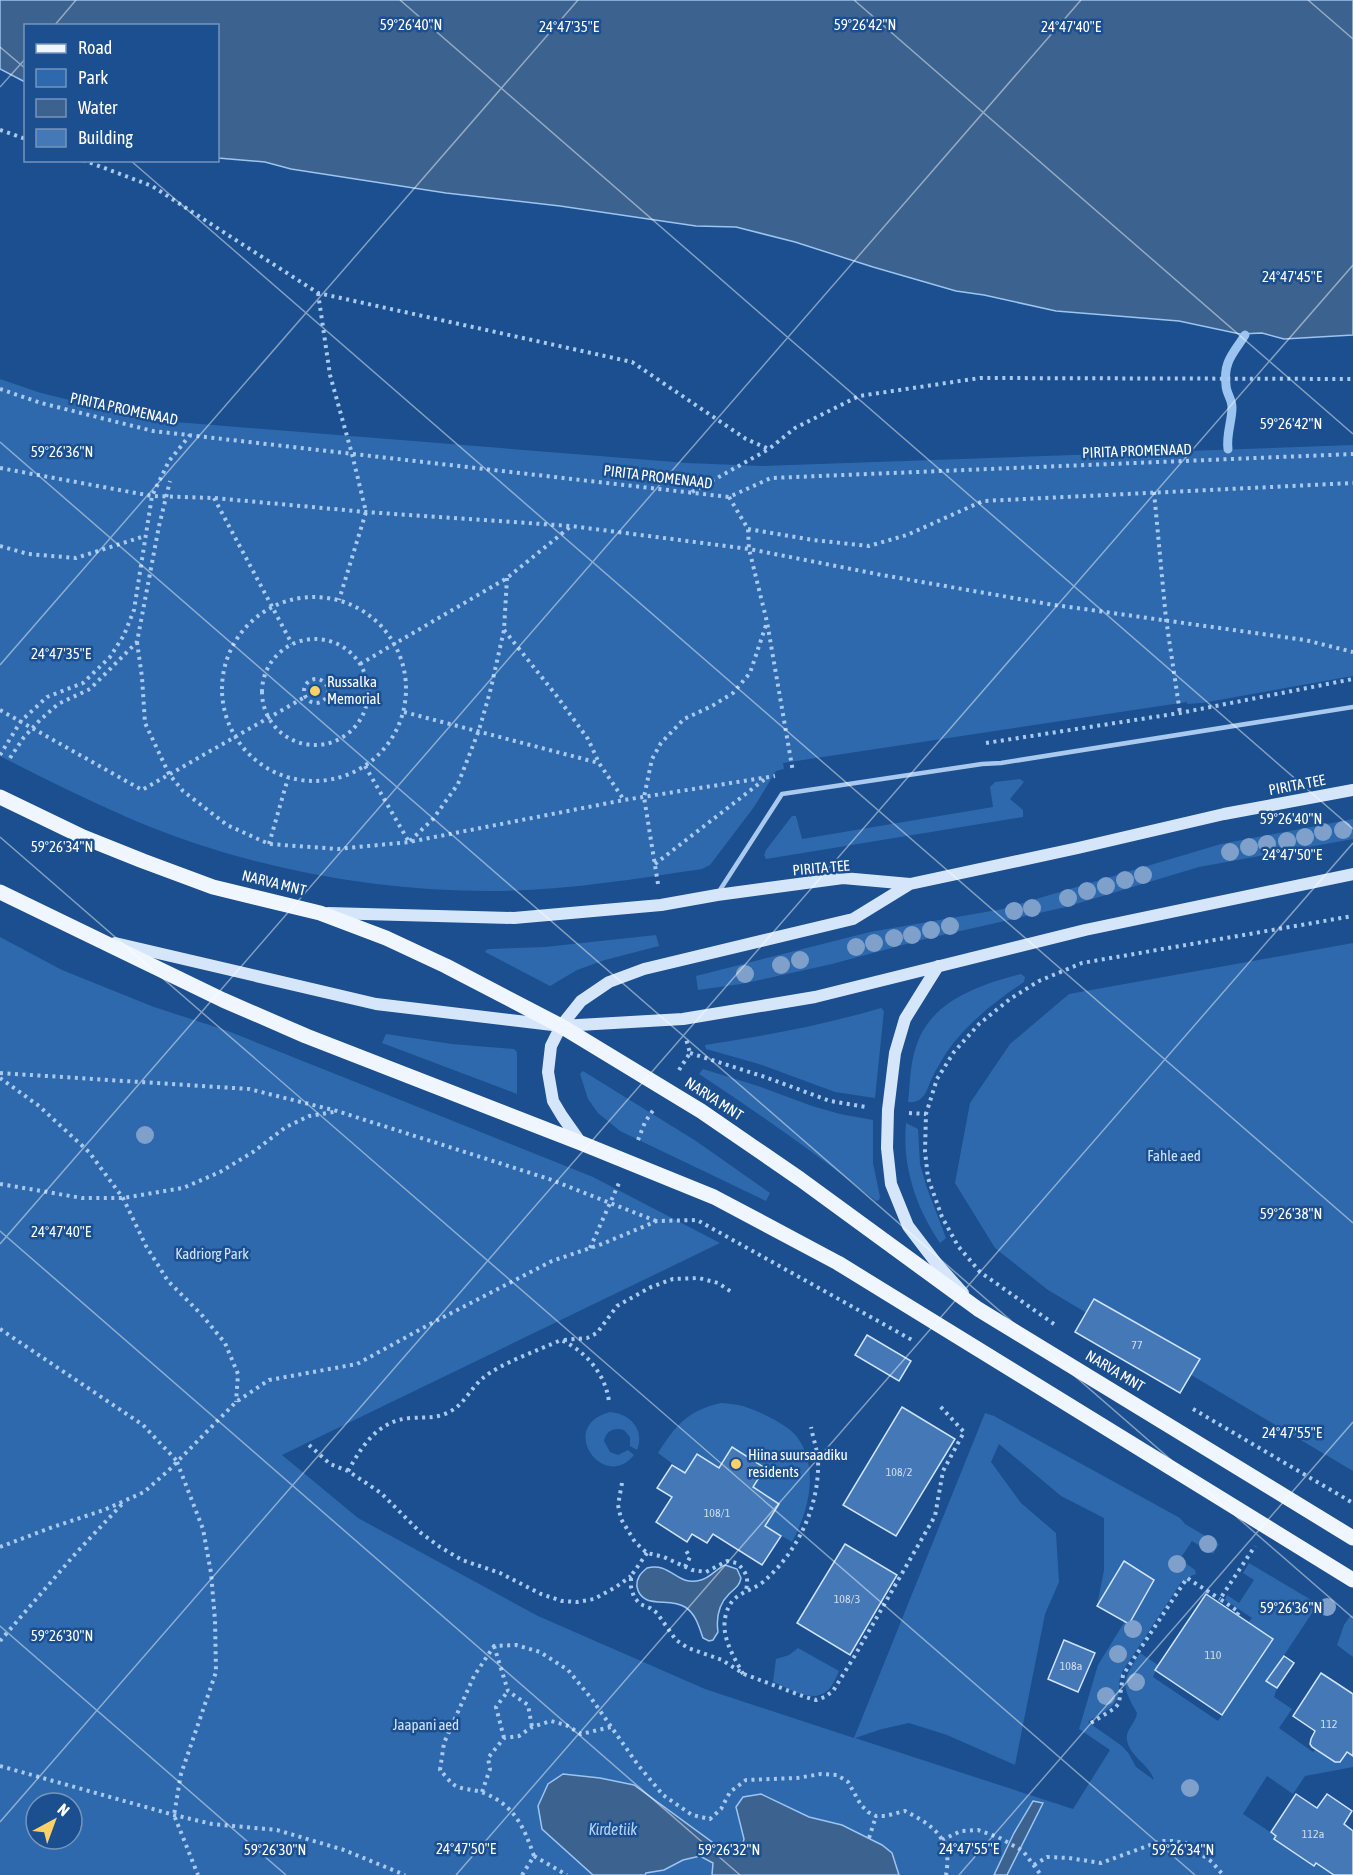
<svg xmlns="http://www.w3.org/2000/svg" width="1353" height="1875" font-family="'Asap Condensed',sans-serif">
<style>
.green{fill:#2e69ad;fill-rule:evenodd}
.water{fill:#3c6290;stroke:#9cc4f0;stroke-width:1.5}
.lines{fill:none;stroke-linecap:round;stroke-linejoin:round}
.stream{stroke:#9cc4f0;stroke-width:9}
.building{fill:#4478b7;stroke:#cfe3fa;stroke-width:1.5}
.path{stroke:#a9c9ee;stroke-width:4;stroke-dasharray:3 4.5;stroke-linecap:butt}
.service{stroke:#a9c9ee;stroke-width:4.5}
.secondary{stroke:#d6e6fa;stroke-width:12}
.primary{stroke:#f0f6ff;stroke-width:15}
.tree{fill:#7ea0ca}
.ticks{fill:none;stroke:#fff;stroke-width:1.5;stroke-opacity:0.45}
.poi-dot{fill:#ffd166;stroke:#1b4f8f;stroke-width:2}
.labels{text-anchor:middle;stroke-width:5;stroke-linejoin:round;paint-order:stroke}
.number-label{font-size:12px;fill:#d0dded}
.street-label{font-size:15px;fill:#fff;stroke:#1b4f8f}
.poi-label{font-size:15px;fill:#fff;stroke:#1b4f8f;text-anchor:start}
.park-label{font-size:15px;fill:#cfe3fa;stroke:#1b4f8f}
.water-label{font-size:16px;font-style:italic;fill:#b5d3f5;stroke:#1b4f8f}
.ticks-label{font-size:15px;text-anchor:middle;fill:#fff;stroke:#1b4f8f;stroke-width:5;stroke-linejoin:round;paint-order:stroke}
</style>
<rect width="100%" height="100%" fill="#1b4f8f"/>
<!-- green -->
<path class="green" d="M0 379 41 393 151 420 687 463 762 466 1353 445V676L1202 703 1187 704V702L783 763 784 769 776 771 754 807 710 865 702 869C635 879 567 890 499 891 375 892 246 868 131 819 87 800 43 778 0 756Z
M1020 779 1024 782 1010 799 1023 810V817L766 859 764 855 766 850 792 816H796L802 839 993 807 990 787 995 782Z
M1353 819V839L1199 867 1066 907 925 939 832 964 741 984 698 990 696 976 870 932 1003 909 1221 844Z
M656 935 659 946 605 960 577 970 550 986 485 952 486 950 489 949 545 947Z
M0 937 62 970 154 1007 228 1031 593 1177 720 1243 282 1455 358 1518 538 1616 705 1689 854 1738 985 1413 994 1416 1180 1518 1185 1524 1219 1544 1213 1554 1192 1541 1180 1559 1195 1570 1196 1574 1191 1576 1187 1583 1182 1581 1122 1672C1118 1680 1120 1688 1118 1696 1115 1709 1098 1714 1088 1722L1122 1746 1129 1754 1136 1767 1154 1780C1150 1765 1129 1756 1127 1740 1125 1730 1136 1723 1137 1713 1120 1683 1122 1682 1140 1653L1158 1665 1153 1677 1218 1721 1273 1639 1248 1623 1252 1618 1225 1600 1227 1595 1239 1603 1254 1580 1243 1573 1249 1563 1318 1604 1267 1681 1277 1688 1274 1697 1292 1709 1279 1728 1313 1752 1316 1749 1335 1762 1340 1761 1347 1752 1353 1756V1767L1305 1776 1293 1794 1267 1776 1243 1814 1276 1836 1274 1839 1313 1866 1316 1863 1334 1875H0ZM999 1444 1061 1496 1104 1518V1570L1097 1606 1125 1621 1098 1665 1079 1729 1110 1750 1073 1809 855 1738 882 1729 909 1723 947 1735 1015 1765 1045 1614 1059 1582 1056 1533 1021 1503 991 1462ZM36 1803H72V1839H36Z
M1353 943V1471L1048 1290 995 1248 955 1183 970 1103 1010 1044 1069 994Z
M1021 974 1025 977 1024 982C994 1002 962 1027 943 1058 940 1064 936 1069 934 1074 927 1087 926 1104 908 1102 910 1084 910 1064 916 1047 930 1001 979 985 1021 974Z
M881 1008 884 1011 875 1098 835 1092 759 1064 706 1049 705 1045C765 1036 823 1025 881 1008Z
M386 1034 452 1044 514 1049 517 1052V1094L382 1043Z
M703 1069 758 1086 812 1106 840 1114 873 1120V1163L880 1197 879 1200 876 1201C819 1156 760 1114 699 1074Z
M583 1071 696 1141 770 1193 766 1201 620 1131 598 1113 588 1099 580 1074Z
M906 1123 918 1129 920 1164 927 1188 946 1238 940 1243C916 1207 902 1167 906 1123Z
M721 1403C740 1404 752 1408 769 1417 781 1423 795 1431 801 1443 818 1473 808 1513 792 1542L765 1526 779 1504 753 1487 765 1467 732 1447 719 1468 697 1455 685 1473 658 1453C675 1426 688 1410 721 1403Z
M610 1412C631 1414 645 1430 637 1450L630 1446V1437L624 1430C614 1427 606 1431 604 1441L610 1452 618 1455 628 1450 634 1455C604 1493 556 1426 610 1412Z
M1353 1615V1657L1337 1645 1344 1625 1350 1616Z
M798 1648 839 1671C836 1678 832 1687 827 1691 812 1704 788 1688 773 1682L776 1659 789 1655Z"/>
<!-- water -->
<path class="water" d="M0 0H1353V335L1284 339 1262 333 1240 334 1179 321 1056 311 984 295 956 291 873 267 795 242 736 227 696 226 560 206 446 193 291 169 265 162 218 158V26H26L25 82 0 69Z
M725 1565 737 1569 741 1578C739 1587 735 1588 729 1594 718 1605 716 1618 718 1632L713 1640 709 1641 703 1638C699 1627 696 1614 685 1607 669 1597 642 1610 637 1587 636 1578 641 1573 647 1568 672 1562 676 1587 701 1580 710 1578 716 1569 725 1565Z
M563 1774 600 1778 634 1785 715 1844 728 1851 742 1847 744 1839 736 1807 743 1797 761 1794 809 1817 842 1825 882 1845 892 1853 899 1875H712L713 1863 700 1856 683 1860 664 1870 646 1873 645 1875H593L542 1829 538 1806 548 1784Z
M1033 1801 1043 1803 1007 1875H994L1014 1833Z"/>
<g class="lines">
<!-- stream -->
<path class="stream" d="M1228 449C1226 434 1232 422 1232 407 1232 399 1226 393 1226 385 1223 361 1234 353 1245 335"/>
</g>
<!-- building -->
<path class="building" d="M1094 1299 1200 1359 1180 1393 1075 1332Z
M867 1335 911 1361 899 1381 855 1355Z
M902 1407 955 1439 896 1536 843 1505Z
M732 1447 765 1468 753 1487 779 1504 765 1526 781 1536 762 1565 713 1534 707 1543 692 1534 687 1542 656 1522 672 1497 657 1488 672 1465 685 1473 697 1454 719 1468Z
M845 1544 897 1575 850 1655 797 1623Z
M1124 1561 1154 1580 1129 1624 1097 1606Z
M1206 1594 1273 1639 1222 1715 1155 1670Z
M1064 1640 1095 1653 1078 1692 1048 1679Z
M1284 1656 1294 1663 1277 1688 1266 1681Z
M1321 1673 1353 1694V1756L1347 1752 1340 1762H1335L1312 1747 1310 1744 1311 1739 1315 1731 1293 1716Z
M1296 1794 1317 1808 1327 1794 1352 1811 1344 1824 1353 1831V1875H1334L1316 1863 1314 1866 1274 1839 1276 1836 1271 1832Z"/>
<g class="lines">
<!-- path -->
<path class="path" d="M0 130 26 139
M83 160 152 186 318 293 632 362 746 439 769 449 795 428 859 396 980 378 1353 379
M318 293 330 375 352 454 366 512 339 600
M0 389 41 403 153 431 729 497 771 478 1353 454
M0 468 152 496 214 498 366 512 571 526 749 549 882 575 1048 604 1305 640 1353 652
M692 492 769 449
M1154 492 1166 619 1180 713
M729 497 748 529 749 549 767 622 793 772
M214 498 292 644
M748 529 813 540 869 546 907 535 983 501 1353 483
M0 546 28 554 76 558 145 536
M222 689a92 92 0 1 1 184 0a92 92 0 1 1-184 0Z
M504 630 556 695 588 739 599 763 624 800
M262 692a53 53 0 1 1 106 0a53 53 0 1 1-106 0Z
M137 642 142 677 145 723 169 774 183 791 227 825 269 844 338 849 409 842 624 800 775 776
M360 664 507 578 570 527
M304 691a12 12 0 1 1 24 0a12 12 0 1 1-24 0Z
M0 710 142 790 305 697
M404 712 599 763
M986 743 1180 713 1353 679
M0 755 21 721 47 697 83 683 110 657 124 635 134 610 152 496 169 461 190 435
M10 758 24 737 40 720 58 704 90 689 137 642 159 526 170 481
M365 766 409 842
M410 841 433 819 458 784 479 730 490 692 504 630 507 578
M269 844 288 778
M655 864 765 779
M658 884 644 797 652 759 661 743 684 719 712 706 733 693 750 673 767 622
M690 1053 765 1077 830 1101 866 1107
M679 1070 690 1053 686 1039
M0 1073 249 1089 337 1111 549 1179 656 1221
M0 1078 39 1106 89 1152 123 1198 146 1246 168 1281 201 1314 225 1343 238 1374 236 1402
M909 1113 926 1114
M638 1140 645 1122 654 1109
M0 1184 82 1198H123L183 1188 220 1172 253 1152 286 1127 309 1116 334 1112
M590 1248 619 1183
M1054 1324 980 1272 958 1246 942 1217 928 1178 925 1151 926 1114 937 1079 954 1052 979 1024 1010 999 1039 981 1082 963 1353 916
M0 1329 143 1425 177 1461
M564 1340 587 1338 597 1333 617 1306 651 1287 673 1279 699 1278 718 1283 733 1293
M1193 1409 1353 1503
M309 1445 330 1464 348 1471 381 1493 421 1533 440 1547 462 1560 500 1573 541 1594 562 1601 577 1602 594 1599 616 1587 631 1576
M177 1462 203 1529 211 1573 215 1620 216 1672 181 1774 174 1815 198 1875
M348 1471C362 1446 378 1420 411 1418 426 1417 437 1419 451 1411 464 1404 471 1388 483 1378 499 1364 539 1350 561 1340 586 1351 606 1375 609 1402
M622 1483 618 1505 621 1519 635 1542 647 1553 664 1557 692 1570 706 1572 727 1561 737 1563C746 1572 749 1577 746 1590
M0 1547 50 1528 104 1510 144 1492 168 1471 236 1402 269 1380 357 1364 432 1323 552 1261 602 1244 657 1221 697 1220 912 1340
M647 1553 631 1576V1587L634 1597 640 1604 650 1608 657 1613 676 1640 688 1648 722 1660 744 1674 805 1697 816 1700 825 1697 833 1691 854 1657 935 1516 943 1471 964 1432 939 1405
M685 1567 690 1557 685 1549
M1237 1615 1239 1612 1220 1599 1255 1546
M0 1641 76 1553 124 1502
M494 1646 508 1691 528 1705 532 1727
M743 1674C733 1655 720 1636 726 1614 732 1592 749 1593 763 1582 798 1552 820 1505 818 1459 817 1449 813 1438 811 1427
M1091 1723 1115 1708 1119 1703 1123 1675 1187 1578 1220 1599
M504 1738 496 1707 508 1691
M0 1766 174 1815 212 1824 277 1830 344 1850 405 1875
M482 1792 490 1769 488 1758 504 1738 519 1736 532 1727 551 1721 566 1725 581 1734 611 1727
M869 1838 876 1816
M942 1840 961 1831 978 1830 998 1837 1023 1851 1041 1875
M534 1856 567 1875
M1034 1865 1047 1857 1069 1858 1101 1863 1161 1841H1172L1186 1843 1212 1862 1223 1875
M522 1875 534 1856C524 1827 514 1805 484 1793 474 1789 460 1790 453 1784 448 1780 444 1774 440 1770L444 1743 474 1676 494 1646 516 1645 540 1652 568 1670 591 1698 638 1765 663 1795 692 1815 710 1819 721 1809 730 1792 746 1780 797 1778 821 1774 837 1775 848 1782 861 1805 868 1812 876 1816H885L905 1811C924 1821 944 1831 947 1855 948 1861 947 1869 946 1875"/>
<!-- service -->
<path class="service" d="M718 893 782 794 982 764 1001 763 1353 707"/>
<!-- secondary -->
<path class="secondary" d="M328 913 514 918 661 905 717 895 843 878 910 884 1078 848 1224 814 1353 790
M115 943 376 1004 561 1026 683 1019 815 997 1085 930 1353 874
M938 966 905 1019 895 1053 888 1110 887 1148 891 1184 908 1226 937 1264 963 1293
M581 1143 562 1116 553 1101 548 1072 551 1046 561 1026 581 1001 609 982 644 969 853 919 910 884"/>
<!-- primary -->
<path class="primary" d="M0 797 83 837 143 861 213 887 320 913 386 938 446 966 561 1026 701 1111 800 1179 978 1309 1353 1538
M0 892 223 1000 306 1036 581 1143 714 1197 838 1263 1353 1580"/>
</g>
<!-- trees -->
<g class="tree">
<circle cx="1343" cy="830" r="9"/>
<circle cx="1323" cy="832" r="9"/>
<circle cx="1305" cy="837" r="9"/>
<circle cx="1287" cy="841" r="9"/>
<circle cx="1267" cy="844" r="9"/>
<circle cx="1249" cy="847" r="9"/>
<circle cx="1230" cy="852" r="9"/>
<circle cx="1143" cy="875" r="9"/>
<circle cx="1125" cy="880" r="9"/>
<circle cx="1106" cy="886" r="9"/>
<circle cx="1087" cy="891" r="9"/>
<circle cx="1068" cy="898" r="9"/>
<circle cx="1032" cy="908" r="9"/>
<circle cx="1014" cy="911" r="9"/>
<circle cx="950" cy="926" r="9"/>
<circle cx="931" cy="930" r="9"/>
<circle cx="912" cy="935" r="9"/>
<circle cx="894" cy="938" r="9"/>
<circle cx="874" cy="943" r="9"/>
<circle cx="856" cy="947" r="9"/>
<circle cx="800" cy="960" r="9"/>
<circle cx="781" cy="965" r="9"/>
<circle cx="745" cy="974" r="9"/>
<circle cx="145" cy="1135" r="9"/>
<circle cx="1208" cy="1544" r="9"/>
<circle cx="1177" cy="1564" r="9"/>
<circle cx="1327" cy="1607" r="9"/>
<circle cx="1133" cy="1629" r="9"/>
<circle cx="1118" cy="1654" r="9"/>
<circle cx="1136" cy="1682" r="9"/>
<circle cx="1106" cy="1696" r="9"/>
<circle cx="1190" cy="1788" r="9"/>
</g>
<!-- ticks -->
<path class="ticks" d="M400 0 1353 829M854 0 1353 434M1308 0 1353 39M54 26 76 0M0 47 26 69M0 87 26 58M130 160 1353 1223M0 442 1353 1618M0 665 578 0M0 837 1195 1875M0 1231 740 1875M0 1244 1081 0M0 1626 286 1875M0 1822 1353 265M456 1875 1353 843M959 1875 1353 1422"/>
<!-- markers -->
<g class="poi-dot">
<circle cx="315" cy="691" r="6"/>
<circle cx="736" cy="1464" r="6"/>
</g>
<g class="labels">
<!-- number labels -->
<g class="number-label">
<text x="1137" y="1349">77</text>
<text x="899" y="1476">108/2</text>
<text x="717" y="1517">108/1</text>
<text x="847" y="1603">108/3</text>
<text x="1213" y="1659">110</text>
<text x="1071" y="1670">108a</text>
<text x="1329" y="1728">112</text>
<text x="1313" y="1838">112a</text>
</g>
<!-- street labels -->
<g class="street-label">
<text transform="translate(124 409) rotate(12)" y="5">PIRITA PROMENAAD</text>
<text transform="translate(1137 451) rotate(-2)" y="5">PIRITA PROMENAAD</text>
<text transform="translate(658 477) rotate(7)" y="5">PIRITA PROMENAAD</text>
<text transform="translate(1297 785) rotate(-11)" y="5">PIRITA TEE</text>
<text transform="translate(821 868) rotate(-5)" y="5">PIRITA TEE</text>
<text transform="translate(274 883) rotate(14)" y="5">NARVA MNT</text>
<text transform="translate(714 1099) rotate(33)" y="5">NARVA MNT</text>
<text transform="translate(1115 1371) rotate(31)" y="5">NARVA MNT</text>
</g>
<!-- poi labels -->
<g class="poi-label">
<text x="327" y="687">Russalka<tspan x="327" dy="17">Memorial</tspan></text>
<text x="748" y="1460">Hiina suursaadiku<tspan x="748" dy="17">residents</tspan></text>
</g>
<!-- park labels -->
<g class="park-label">
<text x="1174" y="1161">Fahle aed</text>
<text x="212" y="1259">Kadriorg Park</text>
<text x="426" y="1730">Jaapani aed</text>
</g>
<!-- water labels -->
<g class="water-label">
<text x="613" y="1835">Kirdetiik</text>
</g>
</g>
<g class="ticks-label">
<text x="411" y="30">59°26'40"N</text>
<text x="865" y="30">59°26'42"N</text>
<text x="569" y="32">24°47'35"E</text>
<text x="1071" y="32">24°47'40"E</text>
<text x="1292" y="282">24°47'45"E</text>
<text x="1291" y="429">59°26'42"N</text>
<text x="62" y="457">59°26'36"N</text>
<text x="61" y="659">24°47'35"E</text>
<text x="1291" y="824">59°26'40"N</text>
<text x="62" y="852">59°26'34"N</text>
<text x="1292" y="860">24°47'50"E</text>
<text x="1291" y="1219">59°26'38"N</text>
<text x="61" y="1237">24°47'40"E</text>
<text x="1292" y="1438">24°47'55"E</text>
<text x="1291" y="1613">59°26'36"N</text>
<text x="62" y="1641">59°26'30"N</text>
<text x="466" y="1854">24°47'50"E</text>
<text x="969" y="1854">24°47'55"E</text>
<text x="275" y="1855">59°26'30"N</text>
<text x="729" y="1855">59°26'32"N</text>
<text x="1183" y="1855">59°26'34"N</text>
</g>
<!-- legend -->
<rect x="24" y="24" width="195" height="138" fill="#1b4f8f" stroke="#7695bc" stroke-width="1.5"/>
<rect x="36" y="44" width="30" height="9" fill="#f0f6ff" stroke="#7695bc" stroke-width="1.5"/>
<text x="78" y="54" font-size="18" fill="#ffffff">Road</text>
<rect x="36" y="69" width="30" height="18" fill="#2e69ad" stroke="#7695bc" stroke-width="1.5"/>
<text x="78" y="84" font-size="18" fill="#ffffff">Park</text>
<rect x="36" y="99" width="30" height="18" fill="#3c6290" stroke="#7695bc" stroke-width="1.5"/>
<text x="78" y="114" font-size="18" fill="#ffffff">Water</text>
<rect x="36" y="129" width="30" height="18" fill="#4478b7" stroke="#7695bc" stroke-width="1.5"/>
<text x="78" y="144" font-size="18" fill="#ffffff">Building</text>
<!-- north arrow -->
<g transform="translate(54 1821) rotate(41)"><circle r="28" fill="#1b4f8f" stroke="#7695bc" stroke-width="1.5"/>
<path d="M0-4.5L10 22L0 15L-10 22Z" fill="#ffd166"/>
<text y="-9" font-size="16" font-weight="bold" text-anchor="middle" fill="#ffffff">N</text>
</g>
</svg>
